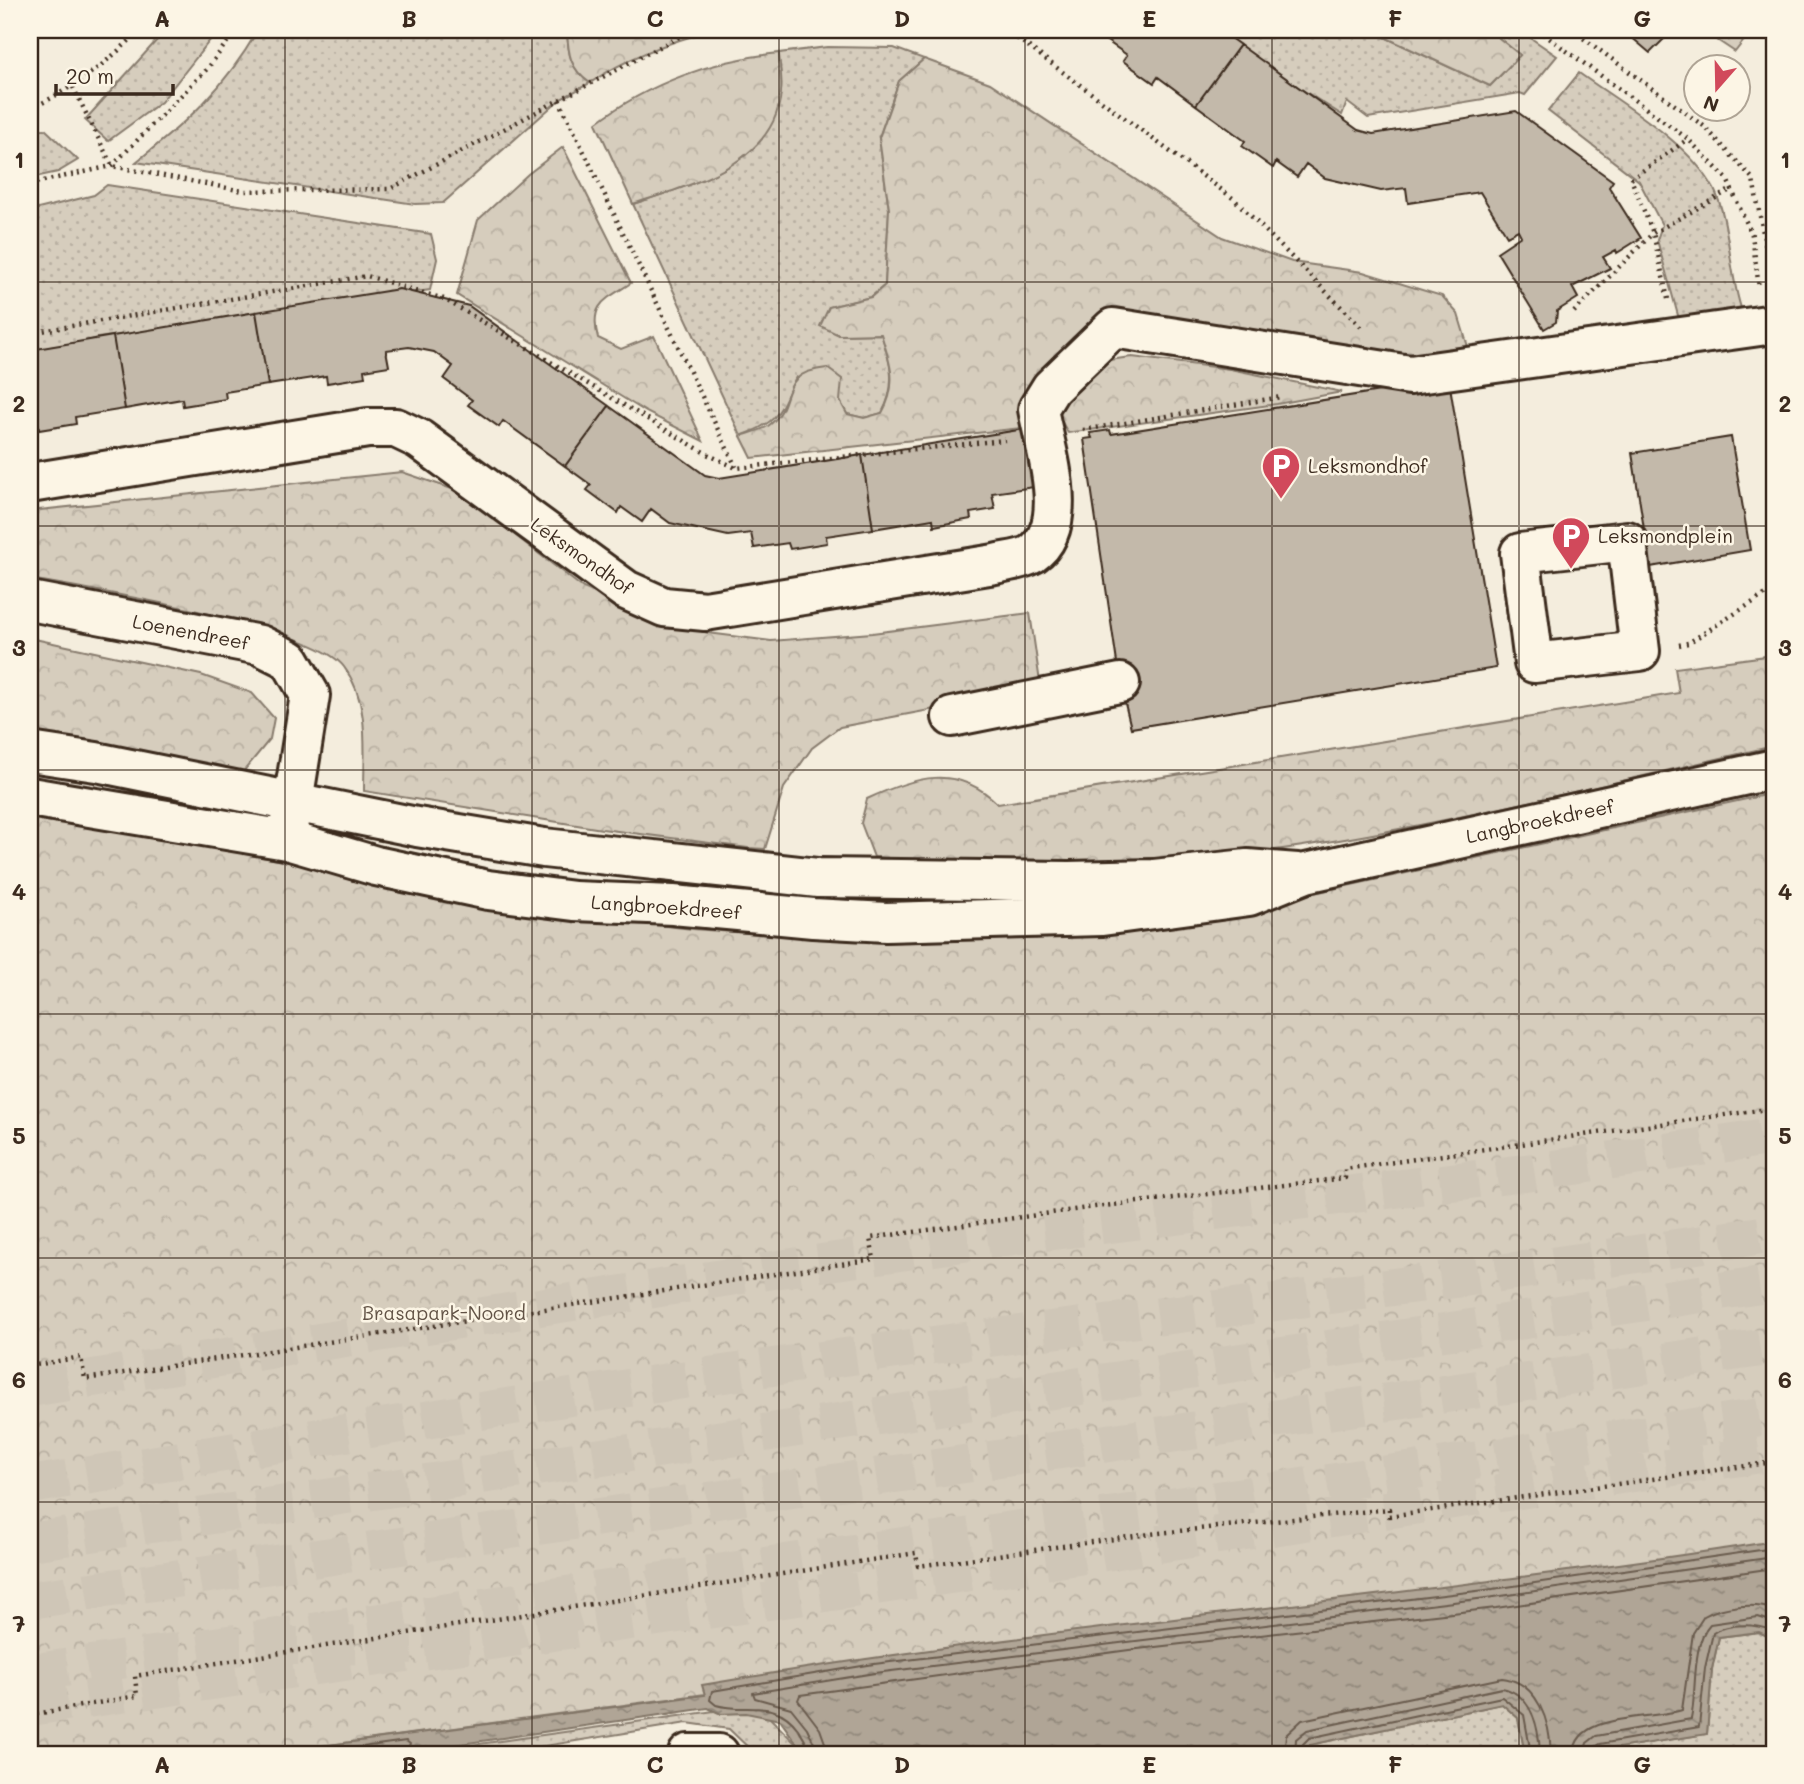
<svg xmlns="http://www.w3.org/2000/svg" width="1804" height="1784" font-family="Mali,sans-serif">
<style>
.grass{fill:url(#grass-dots);stroke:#887c6e;stroke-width:2}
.forest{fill:url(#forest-crowns);stroke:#887c6e;stroke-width:2}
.water{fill:url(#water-ripples);stroke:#817466;stroke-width:2}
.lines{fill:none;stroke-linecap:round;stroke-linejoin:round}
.shore{stroke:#6a5b4e;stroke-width:2}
.building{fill:#c3b9aa;stroke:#3b2a1e;stroke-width:2}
.minor-tunnel{stroke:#cfc6b7;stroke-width:38;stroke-dasharray:38 19;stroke-linecap:butt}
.highway-tunnel{stroke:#cfc6b7;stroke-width:38;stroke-dasharray:38 19;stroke-linecap:butt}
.minor-casing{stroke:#3b2a1e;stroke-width:44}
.major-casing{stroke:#3b2a1e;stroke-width:44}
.path{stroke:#3b2a1e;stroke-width:4.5;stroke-dasharray:2 5;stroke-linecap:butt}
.minor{stroke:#fcf5e5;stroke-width:38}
.major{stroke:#fcf5e5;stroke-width:38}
.grid{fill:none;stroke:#3b2a1e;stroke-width:2;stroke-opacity:0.55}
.labels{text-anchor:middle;stroke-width:5;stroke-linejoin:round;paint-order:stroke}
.poi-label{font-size:19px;fill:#3b2a1e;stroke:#fcf5e5;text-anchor:start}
.street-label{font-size:19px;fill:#3b2a1e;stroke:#fcf5e5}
.park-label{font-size:19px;fill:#625346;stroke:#fcf5e5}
.neatline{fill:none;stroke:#3b2a1e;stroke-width:2.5}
.grid-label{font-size:23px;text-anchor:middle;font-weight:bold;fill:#3b2a1e}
</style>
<defs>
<pattern id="grass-dots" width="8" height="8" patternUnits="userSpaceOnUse" patternTransform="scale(1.75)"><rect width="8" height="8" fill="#d6cdbd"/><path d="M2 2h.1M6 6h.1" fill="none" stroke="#b9b0a2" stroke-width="1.8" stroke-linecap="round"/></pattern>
<pattern id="forest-crowns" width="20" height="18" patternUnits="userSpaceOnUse" patternTransform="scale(1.75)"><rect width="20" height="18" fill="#d6cdbd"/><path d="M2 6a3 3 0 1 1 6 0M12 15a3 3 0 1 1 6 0" fill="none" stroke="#b9b0a2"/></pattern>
<pattern id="water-ripples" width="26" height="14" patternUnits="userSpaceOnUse" patternTransform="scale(1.75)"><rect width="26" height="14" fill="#b0a596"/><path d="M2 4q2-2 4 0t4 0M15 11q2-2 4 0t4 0" fill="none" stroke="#90877a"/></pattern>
</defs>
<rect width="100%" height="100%" fill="#f4eddd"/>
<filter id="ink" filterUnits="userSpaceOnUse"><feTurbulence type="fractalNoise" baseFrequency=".0143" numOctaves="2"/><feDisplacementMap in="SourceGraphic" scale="14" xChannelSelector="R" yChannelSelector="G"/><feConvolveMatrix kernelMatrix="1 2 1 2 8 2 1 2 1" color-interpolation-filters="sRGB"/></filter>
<g filter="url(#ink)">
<!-- grass -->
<path class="grass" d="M166 30H218L161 102 108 141 85 120Z
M258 30H567C568 54 570 69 590 83L559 100 443 203 415 204 136 162C189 120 223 90 258 30Z
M1217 30H1378L1376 33 1490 86 1520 55 1489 30H1519L1557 56 1525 95 1520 93 1368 118 1347 102 1342 115 1265 66Z
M827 47 894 48 924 59 899 81 879 137 889 209 885 285 871 297 829 307 839 335 881 334C891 363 897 385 882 413L864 418 847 414 840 401 796 377C778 413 781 421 741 436L633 204C693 184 770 166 781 91 783 80 779 65 779 53Z
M1579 73C1622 104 1689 142 1714 189 1730 221 1729 275 1742 311L1679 319 1657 240 1662 225 1639 181 1548 111Z
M45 129 78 160 58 172 30 178V130Z
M107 185 431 234 437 259 430 290 98 338 30 358V211L94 195Z
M1759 1632 1774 1639V1754H1580L1707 1734 1712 1669 1719 1637Z
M1502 1704 1518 1718 1525 1754H1311L1310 1745Z
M757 1705 799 1747 801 1754H755L729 1729 687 1723 495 1754H408Z"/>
<!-- forest -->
<path class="forest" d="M567 30H715C670 41 628 57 590 83 570 69 568 54 567 30Z
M1378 30H1489L1520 55 1490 86 1376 33Z
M1715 30H1752L1735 52 1711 36Z
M779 53C779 65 782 78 781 91 776 164 690 185 633 204L596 123C649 83 713 60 779 53Z
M924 59 990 83 1222 237 1292 262 1363 272 1442 296 1458 314 1469 350 1444 356 1073 341 1052 358 1030 427 752 458 741 436C750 433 760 431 768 426 798 405 774 373 827 368L842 379 840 401 847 414 864 418 882 413C898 385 891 364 881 334L839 335 820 326 829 307 871 297 885 285 889 209 879 138 899 81Z
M563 147 631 283C605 300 589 304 598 338L621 349 654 336 703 441 646 412 457 295 478 220 528 174Z
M1132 357 1230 369 1342 392 1277 404 1068 433 1059 417C1072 366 1081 363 1132 357Z
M402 472 458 491 583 588 652 617 708 633 771 641 872 633 1030 613 1041 689 840 727 812 748 784 788 765 849 748 848 602 829 364 791C364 750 370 702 344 667 314 625 87 589 30 579V511Z
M30 638 201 675 252 693 274 718 270 739 243 772 30 741Z
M1774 655V746C1618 781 1461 821 1303 846 1161 868 1016 868 874 857L861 823 867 799C914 777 957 763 998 804L1679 693 1675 668Z
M1774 793V1554L1764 1551 262 1754H30V813L568 915 693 929 805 937H944L1146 921 1305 895Z"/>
<!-- water -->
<path class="water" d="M1774 1541V1639L1759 1632 1719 1637 1712 1669 1707 1734 1580 1754H1525L1518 1718 1502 1704 1310 1745 1311 1754H804L780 1720 746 1713 721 1714 708 1708 392 1754H262L705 1695 702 1685C1057 1624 1418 1598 1774 1541Z"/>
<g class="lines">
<!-- shore -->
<path class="shore" d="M311 1754 406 1741 410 1744 407 1754
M810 1754C809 1745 803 1737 798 1729 775 1697 747 1714 716 1705L710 1700 712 1691 874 1664 1493 1589 1774 1548
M819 1754 807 1728 791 1708 755 1698 753 1693 875 1673 1494 1597 1774 1557
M829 1754 820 1729 798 1700 800 1695 1129 1650 1496 1608 1774 1568
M1284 1754 1286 1735 1302 1720 1502 1678C1539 1682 1550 1723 1551 1754
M1295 1754 1296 1739 1307 1730 1502 1688C1532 1694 1539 1728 1540 1754
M1304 1754 1303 1744 1309 1738 1502 1697 1524 1715 1531 1754
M1574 1754C1575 1712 1651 1720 1682 1710L1693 1633 1704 1616C1722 1606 1755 1602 1774 1610
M1584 1754 1587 1743 1596 1736 1691 1719C1697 1694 1691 1644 1710 1624L1758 1617 1774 1622
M1593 1754 1594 1748 1600 1744 1699 1727 1705 1668 1713 1633C1730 1622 1757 1624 1774 1631"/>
</g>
<!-- building -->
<path class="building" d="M1091 30H1219L1240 45 1196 105 1158 77 1154 83 1123 61 1127 55Z
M1623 30H1673L1650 53Z
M1240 45 1358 130 1373 134 1516 111 1613 181 1609 187 1641 238 1617 253 1616 250 1603 257 1610 268 1572 287 1578 298 1557 311 1556 322 1544 329 1497 252 1521 236 1518 230 1507 236 1480 192 1408 203 1406 188 1381 191 1325 178 1306 164 1297 177 1276 162 1273 168 1242 146 1245 141 1196 105Z
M399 289 469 306 609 406 565 466 503 421 499 427 468 405 472 400 444 379 453 366 434 352 409 347 386 350 389 366 364 370 365 377 327 383 326 376 268 385 256 312Z
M256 312 268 385 225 392 226 399 183 406 182 399 125 409 113 336Z
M113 336 125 409 75 417 76 424 39 430 38 423 30 424V350Z
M1449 380 1496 668 1131 728 1120 683 1084 439 1092 438 1090 433 1110 430 1111 434Z
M609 406 705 475 719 478 862 455 873 529 826 536 827 543 790 549 788 543 754 548 751 533 728 536 670 523 651 509 642 522 621 507 618 513 587 490 591 485 565 466Z
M1025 429 1034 487 992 493 995 509 970 513 971 519 934 526 933 519 873 529 862 455Z
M1731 437 1750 550 1650 567 1632 453Z"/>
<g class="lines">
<!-- minor-tunnel -->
<path class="minor-tunnel" d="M203 1647 471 1644 698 1575"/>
<!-- highway-tunnel -->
<path class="highway-tunnel" d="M30 1388 786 1268 1020 1235 1533 1172 1774 1136
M30 1485C304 1440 577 1393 852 1356 1160 1314 1468 1282 1774 1233
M30 1542 1774 1283
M30 1600 1774 1346
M30 1673 1185 1505 1774 1415
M30 1707 957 1574 1774 1452"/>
<!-- minor casing -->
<g class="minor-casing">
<path id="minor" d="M30 483 368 428H396L419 439 626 590 664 607 705 611 995 564C1006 561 1022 560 1032 554 1073 526 1045 449 1038 409L1051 388 1113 328 1410 375 1774 324
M1627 541 1640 651 1534 663 1520 553Z
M30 601 260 645 290 660 310 695 288 834
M952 717 1120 683
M688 1754H719"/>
</g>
<!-- major casing -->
<g class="major-casing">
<path id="major" d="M30 752 96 762 417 827 544 848 818 878 1069 881 1154 879 1247 869 1297 873
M30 797 287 840 376 866 488 890 574 901 673 905 813 918 886 922 1102 916 1249 896 1306 873 1774 769"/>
</g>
<!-- path -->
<path class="path" d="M1006 30 1234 199 1362 328
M1538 30 1688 139 1727 179 1752 235 1759 288
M1572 30 1705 127 1753 179 1773 287
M1234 32 1237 30
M73 87 112 166 243 191 390 189 692 30
M559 100 736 467
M30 109C72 89 108 63 140 30
M30 184 112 166 208 68 236 30
M1668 299 1653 233 1631 179 1688 139
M1574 312 1653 233 1732 189
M30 333 367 276 444 299 707 454 736 468 1005 440
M1770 363 1774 386
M1083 430 1281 397
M1679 645 1688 643 1774 589
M30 1366 81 1357 85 1379 874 1259 870 1238 1095 1207 1345 1178V1169L1774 1108
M30 1715 137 1696 135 1676 916 1553 918 1566 1150 1534 1389 1509V1516L1774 1462"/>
<!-- minor -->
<use href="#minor" class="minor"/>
<!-- major -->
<use href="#major" class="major"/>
</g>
</g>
<!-- grid -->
<path class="grid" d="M285 30V1754M532 30V1754M779 30V1754M1025 30V1754M1272 30V1754M1519 30V1754M30 282H1774M30 526H1774M30 770H1774M30 1014H1774M30 1258H1774M30 1502H1774"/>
<!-- icons -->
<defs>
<g id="parking-pin" transform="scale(2.0125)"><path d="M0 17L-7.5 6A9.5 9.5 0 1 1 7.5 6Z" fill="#d1495b" stroke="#fcf5e5"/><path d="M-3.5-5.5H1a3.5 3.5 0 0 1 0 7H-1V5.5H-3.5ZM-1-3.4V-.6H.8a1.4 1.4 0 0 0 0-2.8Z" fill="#fff"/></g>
</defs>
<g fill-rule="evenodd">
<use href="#parking-pin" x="1281" y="466"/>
<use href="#parking-pin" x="1571" y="536"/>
</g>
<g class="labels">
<!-- poi labels -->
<g class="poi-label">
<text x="1308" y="473">Leksmondhof</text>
<text x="1598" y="543">Leksmondplein</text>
</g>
<!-- street labels -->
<g class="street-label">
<text transform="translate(582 556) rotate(35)" y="7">Leksmondhof</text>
<text transform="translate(191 632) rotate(11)" y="7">Loenendreef</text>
<text transform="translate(1540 821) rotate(-12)" y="7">Langbroekdreef</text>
<text transform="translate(666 907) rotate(4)" y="7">Langbroekdreef</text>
</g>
<!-- park labels -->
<g class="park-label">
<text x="444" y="1320">Brasapark-Noord</text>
</g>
</g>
<!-- margin -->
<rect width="1804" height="1784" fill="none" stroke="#fcf5e5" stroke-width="77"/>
<!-- north arrow -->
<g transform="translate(1717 88) rotate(200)"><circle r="33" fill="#fcf5e5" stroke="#afa495" stroke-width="2"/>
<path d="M0-5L12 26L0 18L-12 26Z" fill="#d1495b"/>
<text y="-10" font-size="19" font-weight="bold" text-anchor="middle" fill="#3b2a1e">N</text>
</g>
<!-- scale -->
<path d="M56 84v10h117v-10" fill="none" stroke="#3b2a1e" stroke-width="3.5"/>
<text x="66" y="84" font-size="21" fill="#3b2a1e" stroke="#fcf5e5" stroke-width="5" paint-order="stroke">20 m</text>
<rect x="38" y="38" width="1728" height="1708" class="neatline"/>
<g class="grid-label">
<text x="162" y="27">A</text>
<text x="409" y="27">B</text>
<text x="655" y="27">C</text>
<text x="902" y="27">D</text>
<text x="1149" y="27">E</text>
<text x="1395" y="27">F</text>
<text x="1642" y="27">G</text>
<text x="19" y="168">1</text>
<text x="1785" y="168">1</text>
<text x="19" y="412">2</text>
<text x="1785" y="412">2</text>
<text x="19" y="656">3</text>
<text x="1785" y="656">3</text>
<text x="19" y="900">4</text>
<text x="1785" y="900">4</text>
<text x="19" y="1144">5</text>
<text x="1785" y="1144">5</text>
<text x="19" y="1388">6</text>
<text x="1785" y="1388">6</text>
<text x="19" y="1632">7</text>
<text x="1785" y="1632">7</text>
<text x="162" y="1773">A</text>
<text x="409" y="1773">B</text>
<text x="655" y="1773">C</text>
<text x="902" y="1773">D</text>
<text x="1149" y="1773">E</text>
<text x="1395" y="1773">F</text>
<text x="1642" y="1773">G</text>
</g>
</svg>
